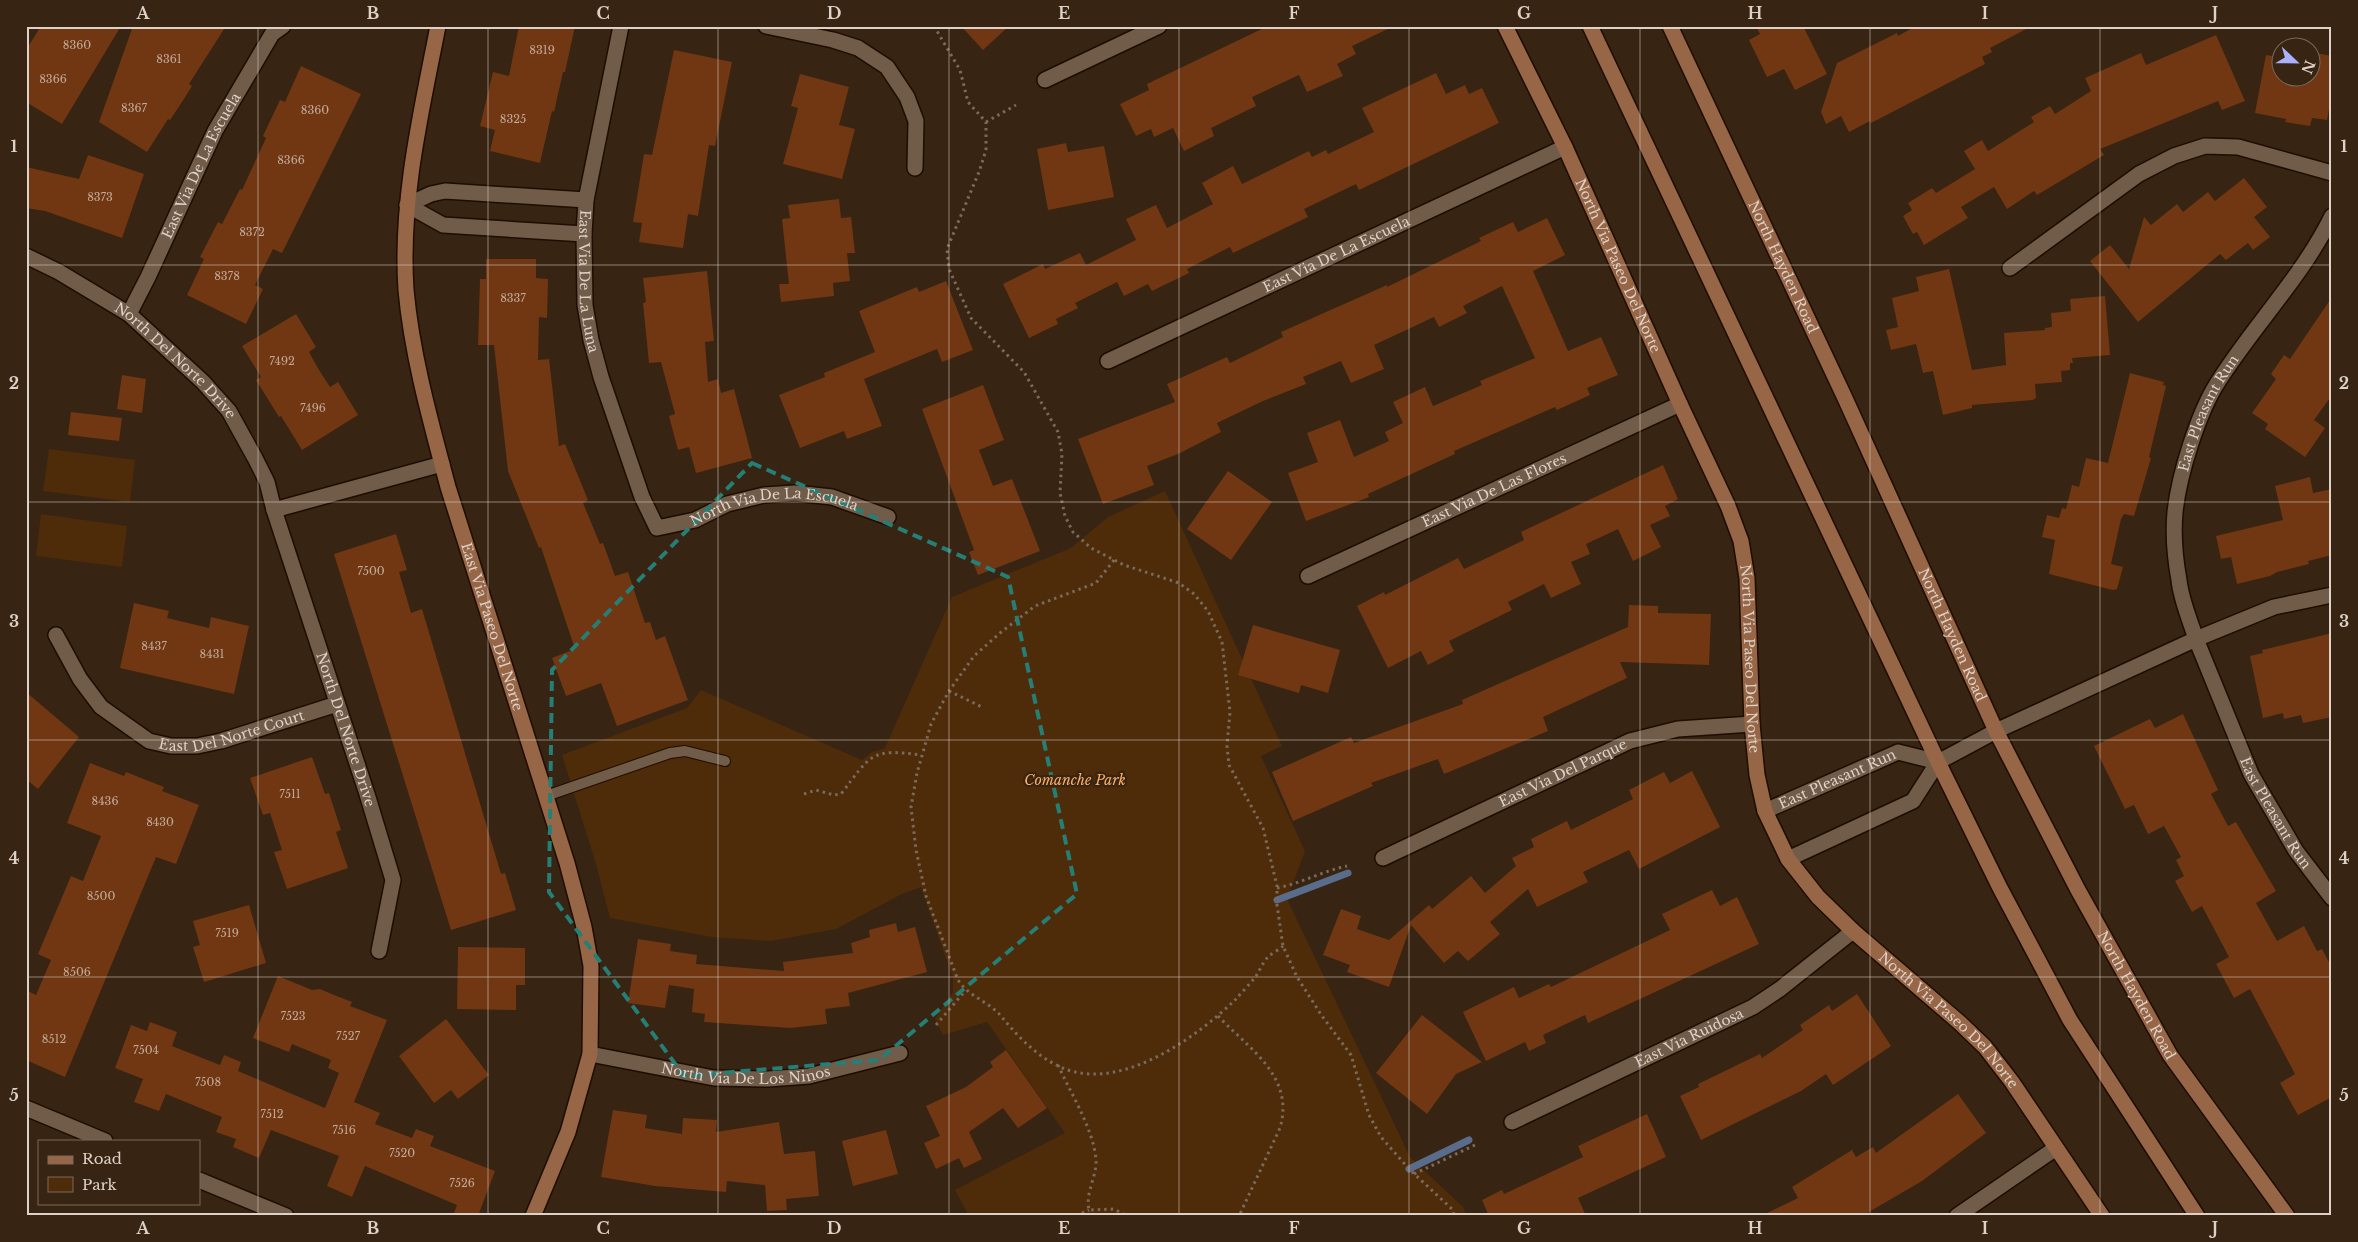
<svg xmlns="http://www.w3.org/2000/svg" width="2358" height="1242" font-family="'Libre Baskerville',serif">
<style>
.green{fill:#4e2c09}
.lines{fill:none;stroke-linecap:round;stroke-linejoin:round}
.stream{stroke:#5a6c8c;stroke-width:7}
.building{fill:#703712}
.lane-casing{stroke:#1e0d00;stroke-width:12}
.street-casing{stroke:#1e0d00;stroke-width:18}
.secondary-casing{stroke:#1e0d00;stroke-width:18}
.path{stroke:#7a6a5b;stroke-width:3;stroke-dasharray:2.5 4;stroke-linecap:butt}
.lane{stroke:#715b49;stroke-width:10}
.street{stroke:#715b49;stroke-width:15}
.secondary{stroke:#966647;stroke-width:15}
.marked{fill:none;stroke:#247f77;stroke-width:4;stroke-dasharray:10 6;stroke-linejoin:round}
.grid{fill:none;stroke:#ded1c7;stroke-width:1;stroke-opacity:0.55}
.labels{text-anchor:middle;stroke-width:4.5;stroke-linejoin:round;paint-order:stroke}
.number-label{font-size:11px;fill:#c2aa9a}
.street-label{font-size:14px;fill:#ded1c7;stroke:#372413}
.park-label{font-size:14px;font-style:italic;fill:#fcaf6a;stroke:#372413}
.neatline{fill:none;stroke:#ded1c7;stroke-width:2}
.grid-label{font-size:16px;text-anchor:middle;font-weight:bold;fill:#ded1c7}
</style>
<rect width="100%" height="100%" fill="#372413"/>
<!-- green -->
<path class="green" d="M49 449 135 460 130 502 43 491Z
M1165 491 1282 746 1261 756 1305 851 1287 899 1410 1157 1463 1207 1467 1216H969L955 1190 1065 1133 987 1022 943 1035 935 1019 953 992V978L921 887 902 894 836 929 771 941 712 937 610 918 596 864 562 755 687 708 701 690 862 760 872 752 885 748 952 597 1071 548 1108 517Z
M41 514 127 526 122 567 36 556Z"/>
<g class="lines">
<!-- stream -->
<path class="stream" d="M1277 900 1348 873
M1409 1169 1469 1140"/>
</g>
<!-- building -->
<path class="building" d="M41 26H121L62 124 26 102V50Z
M133 26H226L189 84 192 86 182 102 170 120 168 119 147 152 99 122Z
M519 26H575L565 72H563L554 112 552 111 540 163 490 151 495 130 480 126 493 72 509 76Z
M961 26H1009L983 50Z
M1268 26H1394L1352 46 1356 54 1337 64 1343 76 1307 92 1299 75 1252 97 1256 106 1211 128 1214 136 1184 151 1173 128 1154 137 1151 129 1136 136 1120 104 1149 90 1147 84Z
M1756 26H1803L1827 74 1795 90 1784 69 1767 77 1749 40 1760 34Z
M1916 26H2032L1990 48 1992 52 1982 57 1985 64 1871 123 1870 121 1849 132 1841 116 1826 124 1821 112 1837 63 1897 33 1898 36Z
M2216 35 2245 101 2222 110 2218 101 2100 149 2104 155 2037 195 2034 191 2007 209 1994 187 1961 207 1968 218 1924 245 1917 232 1913 234 1903 216 1912 210 1908 203 1932 188 1936 193 1975 169 1964 151 1982 140 1988 151 2034 122 2031 117 2050 106 2055 114 2091 91 2085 78 2123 61 2141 53 2146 65Z
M2280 47 2285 48H2280V78H2310V52L2332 56V93L2327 120 2312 118 2310 126 2285 122 2286 119 2255 113 2266 55 2278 57Z
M674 50 732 62 715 146 709 145 698 216 688 214 683 248 639 242 642 223 633 222 644 154 652 155Z
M301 66 361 94 282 253 273 249 255 285 263 289 246 324 187 295 204 259 200 257 218 222 222 224 240 189 242 190 266 138 263 136 280 100 285 102Z
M1436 73 1446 94 1465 85 1469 94 1482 88 1499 123 1359 190 1356 184 1304 209 1308 217 1233 253 1230 247 1187 269 1189 273 1152 291 1148 284 1124 296 1117 282 1075 303 1078 308 1056 319 1058 324 1029 338 1003 284 1043 264 1045 269 1080 253 1086 265 1136 240 1126 219 1156 205 1167 228 1213 204 1202 183 1233 166 1242 184 1309 151 1312 157 1326 150 1328 154 1374 132 1362 108Z
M800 74 849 87 839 125 855 129 842 179 783 164 798 108 791 106Z
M1066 143 1068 152 1104 146 1114 197 1048 210 1037 149Z
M88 155 144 174 122 238 45 211 26 208V167L79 179Z
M2244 178 2267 207 2254 217 2270 237 2253 250 2248 243 2226 260 2220 254 2138 322 2090 261 2110 245 2129 269 2144 217 2151 225 2177 204 2183 212 2208 192 2215 201Z
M839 199 841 218 851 217 855 253H847L850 281 833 283 834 296 781 302 779 284H789L782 219 790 218 788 205Z
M1547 218 1565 255 1533 271 1568 351 1601 337 1618 375 1587 388 1590 395 1557 410 1555 407 1454 451 1455 454 1368 494 1369 497 1306 521 1288 473 1318 462 1307 433 1340 420 1354 457 1389 441 1385 432 1403 423 1393 402 1425 387 1433 406 1482 385 1480 381 1535 358 1502 286 1463 306 1467 313 1439 327 1434 317 1374 345 1384 369 1351 383 1341 361 1303 377 1306 384 1263 401 1217 423 1221 432 1178 454 1147 466 1154 485 1103 504 1078 439 1175 402 1167 384 1227 357 1230 363 1283 337 1281 332 1387 285V287L1481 241 1479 238 1513 222 1518 232Z
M486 259H536V278L548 279 547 318 539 317 538 360 549 359 559 446 565 444 588 500 583 503 600 544 603 543 615 576 628 572 645 623 650 622 656 640 665 636 688 700 617 726 601 683 566 696 552 658 575 649 541 547 539 548 508 471 494 345H478L480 279H486Z
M1949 269 1972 370 2006 365 2004 333 2045 330V328L2052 327 2051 313 2071 311 2070 299 2105 296 2110 355 2072 358 2073 363H2070V370L2061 371 2062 382 2035 384 2036 398 2033 400 1972 405V408L1943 415 1933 371 1923 373 1916 344 1891 350 1886 330 1898 327 1892 298 1919 291 1916 277Z
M707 271 714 341 705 342 708 382 718 379 721 393 734 389 752 458 696 473 689 447 678 450 669 416 675 414 661 362 649 363 643 303 646 302 643 278Z
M946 281 973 350 942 362 937 349 864 379 882 426 847 439 844 431 800 448 779 395 825 377 824 373 875 352 859 311 917 287 919 292Z
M2332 297V395L2314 420 2325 428 2305 457 2265 429 2268 424 2252 413 2276 379 2271 374 2284 355 2290 359Z
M296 314 316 347 309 352 319 370 330 387 338 382 358 415 302 450 281 416 279 417 256 380 261 377 242 346Z
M2130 373 2164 382 2163 385 2166 386 2149 457 2151 458 2134 516 2124 514 2121 519 2111 564 2123 567 2117 589 2113 590 2049 574 2055 540 2042 537 2047 515 2059 518 2062 508 2066 509 2072 485 2079 487 2086 458 2108 463Z
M122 375 146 379 142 413 117 409Z
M983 385 1004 440 979 450 993 486 1012 479 1040 551 978 575 969 552 974 550 922 409Z
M71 412 122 418 119 441 68 435Z
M1663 465 1678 499 1665 506 1670 516 1650 525 1661 547 1633 561 1618 529 1586 544 1590 554 1571 562 1581 584 1551 598 1544 584 1508 602 1512 610 1449 641 1454 651 1428 665 1421 651 1388 668 1357 606 1384 592 1385 595 1458 558 1464 569 1524 540 1521 532Z
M1228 471 1272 502 1231 560 1187 529Z
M2310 477 2313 493 2332 489V555L2308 561 2309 564 2277 572 2270 576 2237 584 2231 557 2221 559 2216 536 2283 520 2275 486Z
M396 534 407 570 399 572 411 613 422 609 501 874 505 873 516 910 451 930 334 554Z
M134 603 169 611 167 618 209 628 211 617 249 626 234 694 120 668Z
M1629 605 1658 606V613L1711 614 1709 665 1620 662 1627 678 1543 717 1548 731 1444 774 1438 759 1371 783 1373 786 1293 821 1272 772 1351 737 1354 743 1463 704 1462 700 1628 627Z
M1253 625 1340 650 1328 693 1301 685 1299 693 1238 675Z
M2332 633V717L2303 723 2301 715 2284 719 2283 713 2263 718 2250 656 2263 653 2262 650Z
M26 692 79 737 38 789 26 779Z
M2183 714 2218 790 2211 794 2228 826 2236 822 2276 891 2256 903 2277 941 2304 926 2317 951 2322 949 2332 968V1097L2298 1115 2280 1083 2295 1074 2250 989 2234 998 2216 964 2229 957 2202 906 2192 912 2175 881 2184 876 2176 860 2181 857 2164 826 2148 834 2134 805 2125 809 2094 746 2150 719 2155 728Z
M312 757 325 794 329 793 341 830 336 832 348 868 287 889 274 852 282 850 270 813 263 815 250 778Z
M90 763 124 776 126 772 164 787 162 791 199 805 176 864 156 857 65 1077 26 1060V990L36 995 51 960 38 954 71 876 83 881 101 836 67 823Z
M1692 771 1720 827 1639 869 1629 850 1583 872 1588 882 1537 907 1528 889 1490 922 1500 934 1468 961 1458 951 1444 963 1411 925 1389 987 1347 972 1350 965 1323 955 1341 909 1361 916 1357 929 1389 940 1429 905 1432 909 1471 876 1485 893 1516 866 1512 858 1534 847 1531 839 1567 821 1571 830 1633 799 1629 790 1664 772 1670 783Z
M1712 890 1720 906 1737 897 1759 944 1588 1023 1585 1015 1543 1035 1546 1043 1529 1051 1525 1042 1486 1061 1463 1012 1514 987 1519 998 1549 984 1551 987 1670 930 1662 914Z
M249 905 266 963 204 982 193 947 200 945 193 921Z
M896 923 898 932 915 927 927 972 848 993 850 1006 825 1009 827 1024 790 1028 704 1022 705 1014 692 1012 694 989 669 985 665 1008 628 1003 638 939 671 944 670 951 697 955 696 964 784 971 783 962 853 953 851 943 870 937 869 930Z
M458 947 525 948V985H516V1010L457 1009Z
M278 976 312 990 320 989 339 997 352 1002 350 1006 387 1020 354 1102 380 1113 375 1124 412 1138 416 1129 434 1136 430 1146 495 1171 478 1216H453L457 1205 365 1166 352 1197 327 1186 339 1156 271 1130 259 1158 233 1147 236 1139 216 1132 222 1117 166 1094 159 1111 134 1102 143 1079 115 1068 131 1025 147 1031 150 1022 177 1032 172 1046 220 1065 224 1055 241 1062 238 1071 325 1108 339 1073 328 1068 331 1060 292 1044 289 1052 253 1038Z
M1857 994 1891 1046 1833 1085 1826 1074 1801 1091 1701 1140 1680 1096 1699 1087 1698 1084 1760 1054 1762 1058 1803 1030 1800 1025 1829 1005 1832 1011Z
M1422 1015 1482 1062 1456 1074 1427 1114 1376 1073Z
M446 1019 489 1075 458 1099 451 1090 434 1103 399 1056Z
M1006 1050 1047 1108 1018 1128 1003 1108 969 1132 982 1159 964 1168 959 1158 936 1169 924 1143 940 1136 926 1106 966 1087 993 1067 990 1062Z
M1958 1094 1986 1133 1922 1181 1862 1216H1761L1798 1198 1792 1187 1852 1150 1856 1157 1873 1147 1876 1153Z
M613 1110 647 1115 645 1128 682 1134 683 1118 717 1120 716 1132 779 1122 784 1154 815 1151 819 1196 786 1199 787 1210 767 1211 765 1185 727 1181 726 1192 655 1186 601 1177Z
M1647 1114 1666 1157 1578 1198 1586 1216H1489L1482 1200 1502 1190 1504 1194 1583 1157 1578 1146Z
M886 1130 898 1174 853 1186 842 1141Z"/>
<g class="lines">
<!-- lane casing -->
<g class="lane-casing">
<path id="lane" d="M546 796 670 753 685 751 725 761"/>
</g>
<!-- street casing -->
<g class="street-casing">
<g id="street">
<path id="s1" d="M621 26 586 200 584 234 585 305 591 340 601 377 642 497 657 528 695 520 727 504 764 495 795 493 832 497 888 517"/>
<path d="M766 26 833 40 858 48 887 67 907 97 916 121 915 168"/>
<path d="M1045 80 1159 26"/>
<path d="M407 205 431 194 445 191 586 200"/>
<path d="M407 205 443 225 584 234"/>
<path id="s2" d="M26 256 59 272 129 314 203 382 229 411 255 458 267 482 274 510 367 794 393 880 379 951"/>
<path d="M2010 268 2139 174 2174 156 2205 146 2238 147 2332 173"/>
<path id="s3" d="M129 314 148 277 215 131 272 34 283 26"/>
<path id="s4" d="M1108 361 1565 147"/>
<path d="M274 510 442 464"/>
<path id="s5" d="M1308 576 1680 404"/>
<path id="s6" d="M2332 595 2274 607 2196 639 2251 774 2296 851 2332 898"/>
<path id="s7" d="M56 635 80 679 101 707 149 741 171 746H197L221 741 337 704"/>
<path id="s8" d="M1765 811 1898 752 1938 762"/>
<path id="s9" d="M1383 858 1630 741 1678 729 1752 724"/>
<path id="s10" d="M1788 859 1913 801 1938 762 1996 731 2196 639C2190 620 2181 600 2179 580 2175 558 2173 534 2175 512 2179 475 2198 413 2218 382 2254 325 2302 277 2332 216"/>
<path id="s11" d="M590 1054 714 1078 768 1079 809 1076 900 1053"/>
<path d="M26 1108 105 1141"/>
<path id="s12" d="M1512 1122 1753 1007 1780 989 1853 931"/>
<path d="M199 1180 286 1216"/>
<path d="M1957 1216 2056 1148"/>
</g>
</g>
<!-- secondary casing -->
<g class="secondary-casing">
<g id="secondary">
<path id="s13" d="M438 26C421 113 400 201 406 290 412 356 431 423 448 487L567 863 584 927 591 966 590 1054 568 1132 533 1216"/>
<path id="s14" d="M1505 26 1565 147 1680 404 1728 506 1741 541 1747 578 1752 724 1757 775 1765 811 1788 859 1818 897 1853 931 1960 1023 1985 1047 2012 1082 2102 1216"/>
<path d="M1590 26 1938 762 2000 888 2070 1020 2197 1216"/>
<path id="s15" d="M1670 26 1844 396 1996 731 2078 890 2170 1055 2287 1216"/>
</g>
</g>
<!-- path -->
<path class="path" d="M934 26 960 70 968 102 986 122V150L979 172 947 249 949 269 971 318 1024 372 1058 432 1062 454 1060 493 1065 516 1073 532 1091 548 1124 565 1179 583 1194 594 1208 611 1222 642 1230 712 1227 746 1229 765 1263 828 1277 886V905L1283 946 1297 977 1322 1016 1351 1055 1369 1115 1381 1137 1409 1169 1453 1210 1454 1216
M986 122 1016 105
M1114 560 1096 583 1035 606 1000 633 974 656 949 691 931 724 917 773 911 807 916 850 926 896 958 980C969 997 988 1001 1001 1016 1019 1038 1040 1060 1068 1070 1125 1089 1197 1037 1236 999 1242 992 1250 984 1256 976 1260 970 1263 962 1268 957 1272 953 1279 950 1283 946
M949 691 984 708
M804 794 816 790 834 795 841 794C871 755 870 748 921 755
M1277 888C1302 883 1323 871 1347 866
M1218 1016C1249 1049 1295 1076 1280 1128L1239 1216
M936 1025 965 991
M1058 1065C1070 1092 1094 1130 1096 1160 1097 1176 1085 1193 1089 1210L1114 1209 1127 1216
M1414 1174 1475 1145
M1076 1216 1089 1210"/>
<!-- lane -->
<use href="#lane" class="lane"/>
<!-- street -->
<use href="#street" class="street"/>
<!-- secondary -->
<use href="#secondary" class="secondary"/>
</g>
<!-- marked area -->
<path class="marked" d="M752 463 1008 577 1077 894 879 1060 684 1076 549 892 552 670Z"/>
<!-- grid -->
<path class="grid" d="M258 26V1216M488 26V1216M718 26V1216M949 26V1216M1179 26V1216M1409 26V1216M1640 26V1216M1870 26V1216M2100 26V1216M26 265H2332M26 502H2332M26 740H2332M26 977H2332"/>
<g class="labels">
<!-- number labels -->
<g class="number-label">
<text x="77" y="49">8360</text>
<text x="542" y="54">8319</text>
<text x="169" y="63">8361</text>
<text x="53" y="83">8366</text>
<text x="134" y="112">8367</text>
<text x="315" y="114">8360</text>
<text x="513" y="123">8325</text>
<text x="291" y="164">8366</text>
<text x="100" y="201">8373</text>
<text x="252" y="236">8372</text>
<text x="227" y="280">8378</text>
<text x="513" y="302">8337</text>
<text x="282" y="365">7492</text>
<text x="313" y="412">7496</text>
<text x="371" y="575">7500</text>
<text x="154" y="650">8437</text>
<text x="212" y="658">8431</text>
<text x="290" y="798">7511</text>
<text x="105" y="805">8436</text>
<text x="160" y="826">8430</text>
<text x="101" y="900">8500</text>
<text x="227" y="937">7519</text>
<text x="77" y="976">8506</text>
<text x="293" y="1020">7523</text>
<text x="348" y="1040">7527</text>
<text x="54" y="1043">8512</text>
<text x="146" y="1054">7504</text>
<text x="208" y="1086">7508</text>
<text x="272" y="1118">7512</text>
<text x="344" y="1134">7516</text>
<text x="402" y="1157">7520</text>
<text x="462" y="1187">7526</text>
</g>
<!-- street labels -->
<g class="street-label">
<text dy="5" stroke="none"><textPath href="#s3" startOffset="165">East Via De La Escuela</textPath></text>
<text dy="5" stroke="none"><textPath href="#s4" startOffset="252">East Via De La Escuela</textPath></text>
<text dy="5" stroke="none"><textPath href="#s14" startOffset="265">North Via Paseo Del Norte</textPath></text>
<text dy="5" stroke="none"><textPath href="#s15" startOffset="266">North Hayden Road</textPath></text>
<text dy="5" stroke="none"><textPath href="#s1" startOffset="259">East Via De La Luna</textPath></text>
<text dy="5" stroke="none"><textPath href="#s2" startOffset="184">North Del Norte Drive</textPath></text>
<text dy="5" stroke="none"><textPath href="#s10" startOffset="705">East Pleasant Run</textPath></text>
<text dy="5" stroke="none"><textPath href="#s5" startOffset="205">East Via De Las Flores</textPath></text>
<text dy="5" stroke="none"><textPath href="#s1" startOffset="639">North Via De La Escuela</textPath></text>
<text dy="5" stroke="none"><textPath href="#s13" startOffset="615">East Via Paseo Del Norte</textPath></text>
<text dy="5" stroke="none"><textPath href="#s15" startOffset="671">North Hayden Road</textPath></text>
<text dy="5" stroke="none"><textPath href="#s14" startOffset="685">North Via Paseo Del Norte</textPath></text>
<text dy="5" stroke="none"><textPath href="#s7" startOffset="229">East Del Norte Court</textPath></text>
<text dy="5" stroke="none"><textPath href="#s2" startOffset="598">North Del Norte Drive</textPath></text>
<text dy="5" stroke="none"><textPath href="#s9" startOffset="199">East Via Del Parque</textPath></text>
<text dy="5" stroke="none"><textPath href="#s8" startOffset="79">East Pleasant Run</textPath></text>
<text dy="5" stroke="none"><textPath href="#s6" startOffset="335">East Pleasant Run</textPath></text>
<text dy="5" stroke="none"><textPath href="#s15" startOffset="1076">North Hayden Road</textPath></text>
<text dy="5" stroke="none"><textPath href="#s14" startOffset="1120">North Via Paseo Del Norte</textPath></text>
<text dy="5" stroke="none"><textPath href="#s12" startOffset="196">East Via Ruidosa</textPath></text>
<text dy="5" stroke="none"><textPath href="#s11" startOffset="158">North Via De Los Ninos</textPath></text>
</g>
<!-- park labels -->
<g class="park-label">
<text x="1075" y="785">Comanche Park</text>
</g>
</g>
<!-- border -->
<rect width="2358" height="1242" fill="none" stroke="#372413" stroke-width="55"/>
<!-- legend -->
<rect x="38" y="1140" width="162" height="65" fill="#372413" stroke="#7a695b"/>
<rect x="48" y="1156" width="25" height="8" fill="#966647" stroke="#7a695b"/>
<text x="82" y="1164" font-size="15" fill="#ded1c7">Road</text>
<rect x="48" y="1177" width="25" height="15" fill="#4e2c09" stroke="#7a695b"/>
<text x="82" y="1190" font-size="15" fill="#ded1c7">Park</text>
<!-- north arrow -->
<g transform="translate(2296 62) rotate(112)"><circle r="24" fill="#372413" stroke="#7a695b"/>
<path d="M0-4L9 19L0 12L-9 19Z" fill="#aab0fb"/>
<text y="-8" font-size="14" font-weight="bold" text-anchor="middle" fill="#ded1c7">N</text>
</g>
<rect x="28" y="28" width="2302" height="1186" class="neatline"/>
<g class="grid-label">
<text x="143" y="19">A</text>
<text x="373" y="19">B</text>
<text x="603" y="19">C</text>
<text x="834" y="19">D</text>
<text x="1064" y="19">E</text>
<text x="1294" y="19">F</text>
<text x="1524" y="19">G</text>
<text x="1755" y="19">H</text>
<text x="1985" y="19">I</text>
<text x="2215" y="19">J</text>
<text x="14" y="152">1</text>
<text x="2344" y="152">1</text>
<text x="14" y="389">2</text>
<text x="2344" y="389">2</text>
<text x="14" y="627">3</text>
<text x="2344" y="627">3</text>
<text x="14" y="864">4</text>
<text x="2344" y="864">4</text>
<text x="14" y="1101">5</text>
<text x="2344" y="1101">5</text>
<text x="143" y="1234">A</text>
<text x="373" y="1234">B</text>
<text x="603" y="1234">C</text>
<text x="834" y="1234">D</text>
<text x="1064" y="1234">E</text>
<text x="1294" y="1234">F</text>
<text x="1524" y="1234">G</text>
<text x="1755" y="1234">H</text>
<text x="1985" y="1234">I</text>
<text x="2215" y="1234">J</text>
</g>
</svg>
